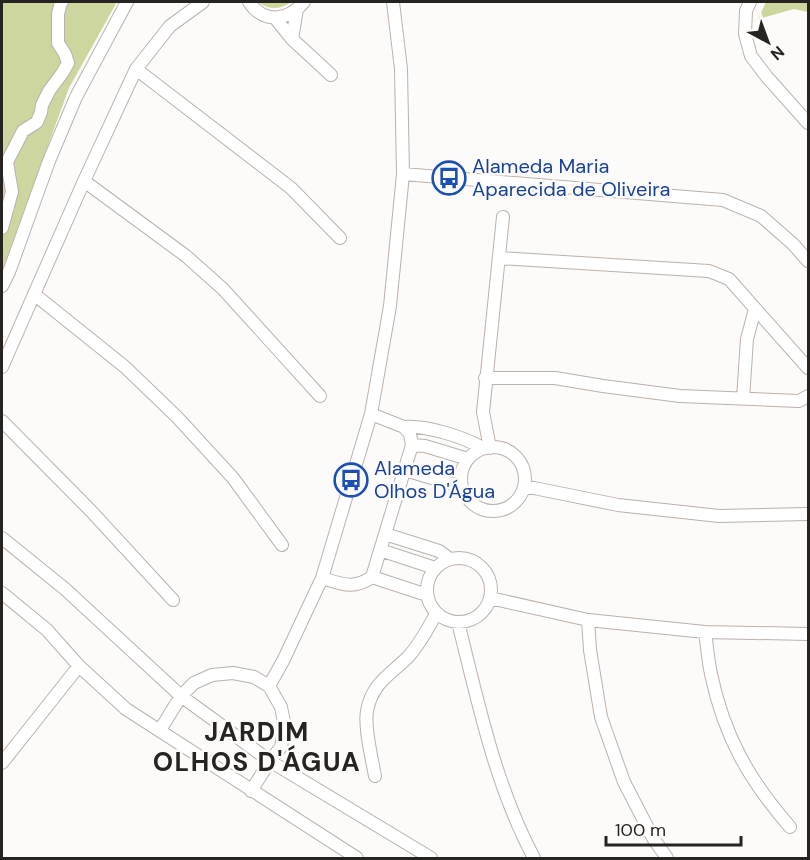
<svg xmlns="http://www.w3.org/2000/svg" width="810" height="860" font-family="'DM Sans',sans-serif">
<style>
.green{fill:#ced69f}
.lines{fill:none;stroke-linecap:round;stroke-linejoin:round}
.minor-casing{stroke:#bbb1ab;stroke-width:14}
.minor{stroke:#fff;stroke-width:12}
.labels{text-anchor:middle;stroke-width:5;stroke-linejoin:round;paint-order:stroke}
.transit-label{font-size:20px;fill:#164399;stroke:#fdfbfa;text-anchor:start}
.district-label{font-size:26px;font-weight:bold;letter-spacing:1.5px;fill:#272321;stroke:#fdfbfa}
</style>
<rect width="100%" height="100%" fill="#fdfbfa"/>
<!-- green -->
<path class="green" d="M2 2H117L69 88 2 271Z
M258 2H291C280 10 269 10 258 2Z
M766 2H808V12L794 9 758 19Z"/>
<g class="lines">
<!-- minor casing -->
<g class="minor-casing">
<path id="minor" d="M249 2C264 24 288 21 304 2
M750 2 746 11 745 34 751 56 767 77 808 123
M275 18 292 39 331 75
M292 39 297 9
M136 69 291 188 340 238
M403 174 723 200 761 216 793 244 808 261
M84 181 186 256 223 289 320 396
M2 228 12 192 7 162 23 131 37 122 41 112 42 105 49 91 63 72 68 63 65 54 58 43V14L61 2H62
M499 258 709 271 729 279 808 368
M2 286 9 272 49 161 76 97 127 2
M34 294 125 367 177 417 233 478 282 545
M2 367 84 181 136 69 170 26 203 2
M485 378H555L603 386 680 396 799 401 808 396
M743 399 747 339 755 309
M2 421 91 511 173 600
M404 427C427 425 463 437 483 448
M412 445 425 446 468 459
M461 479a32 32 0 1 1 64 0a32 32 0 1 1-64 0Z
M490 448 483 412 503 217
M405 470 462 487
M524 486 618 505 719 516 808 514
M385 534 439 551 450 559
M2 538 65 589 181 696 270 761 431 858
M380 550 435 568
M427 590a32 32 0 1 1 64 0a32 32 0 1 1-64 0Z
M372 577 427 595
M322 578C342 584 353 590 372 577L412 445 410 434 404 427 371 414
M2 593 47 630 79 666 126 709 357 858
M490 598 588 620 705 632 808 634
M588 620 590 650 601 717 624 782 653 838 667 858
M458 622C478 702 495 785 534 858
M705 632C707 646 708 660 711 674 724 736 749 780 790 827
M269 686 283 661 322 578 371 414 390 306 403 174 401 69 393 2
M160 730 181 696 194 683 212 675 233 673 254 677 269 686 281 707 285 727 281 747 270 761 251 791
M2 763 79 666
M375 776C372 759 364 727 367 711 372 683 390 675 408 657 420 644 428 628 436 614"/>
</g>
<!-- minor -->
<use href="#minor" class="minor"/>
</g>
<!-- icons -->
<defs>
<g id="bus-ring" transform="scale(1.725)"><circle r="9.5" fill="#fdfbfa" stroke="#1a4fb4" stroke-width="1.5"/><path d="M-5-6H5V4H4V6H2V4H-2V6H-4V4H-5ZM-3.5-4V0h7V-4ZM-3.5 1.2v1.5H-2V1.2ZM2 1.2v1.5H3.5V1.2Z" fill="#1a4fb4"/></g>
</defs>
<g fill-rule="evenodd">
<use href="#bus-ring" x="449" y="178"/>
<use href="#bus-ring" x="351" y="480"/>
</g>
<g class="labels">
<!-- transit labels -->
<g class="transit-label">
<text x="472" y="173">Alameda Maria<tspan x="472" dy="23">Aparecida de Oliveira</tspan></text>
<text x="374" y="475">Alameda<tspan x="374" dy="23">Olhos D'Água</tspan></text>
</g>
<!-- district labels -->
<g class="district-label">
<text x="257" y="741">JARDIM<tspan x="257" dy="30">OLHOS D'ÁGUA</tspan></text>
</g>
</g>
<!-- border -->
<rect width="810" height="860" fill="none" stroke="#272321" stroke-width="6"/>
<!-- north arrow -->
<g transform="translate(768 42) rotate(139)" stroke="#fdfbfa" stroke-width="4.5" paint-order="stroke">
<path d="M0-4.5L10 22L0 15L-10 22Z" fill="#272321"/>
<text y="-9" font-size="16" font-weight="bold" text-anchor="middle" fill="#272321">N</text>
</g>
<!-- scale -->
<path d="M606 836v9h135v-9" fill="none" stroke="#272321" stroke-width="3"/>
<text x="615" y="836" font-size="18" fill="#272321" stroke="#fdfbfa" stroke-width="4.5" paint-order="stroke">100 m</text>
</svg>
